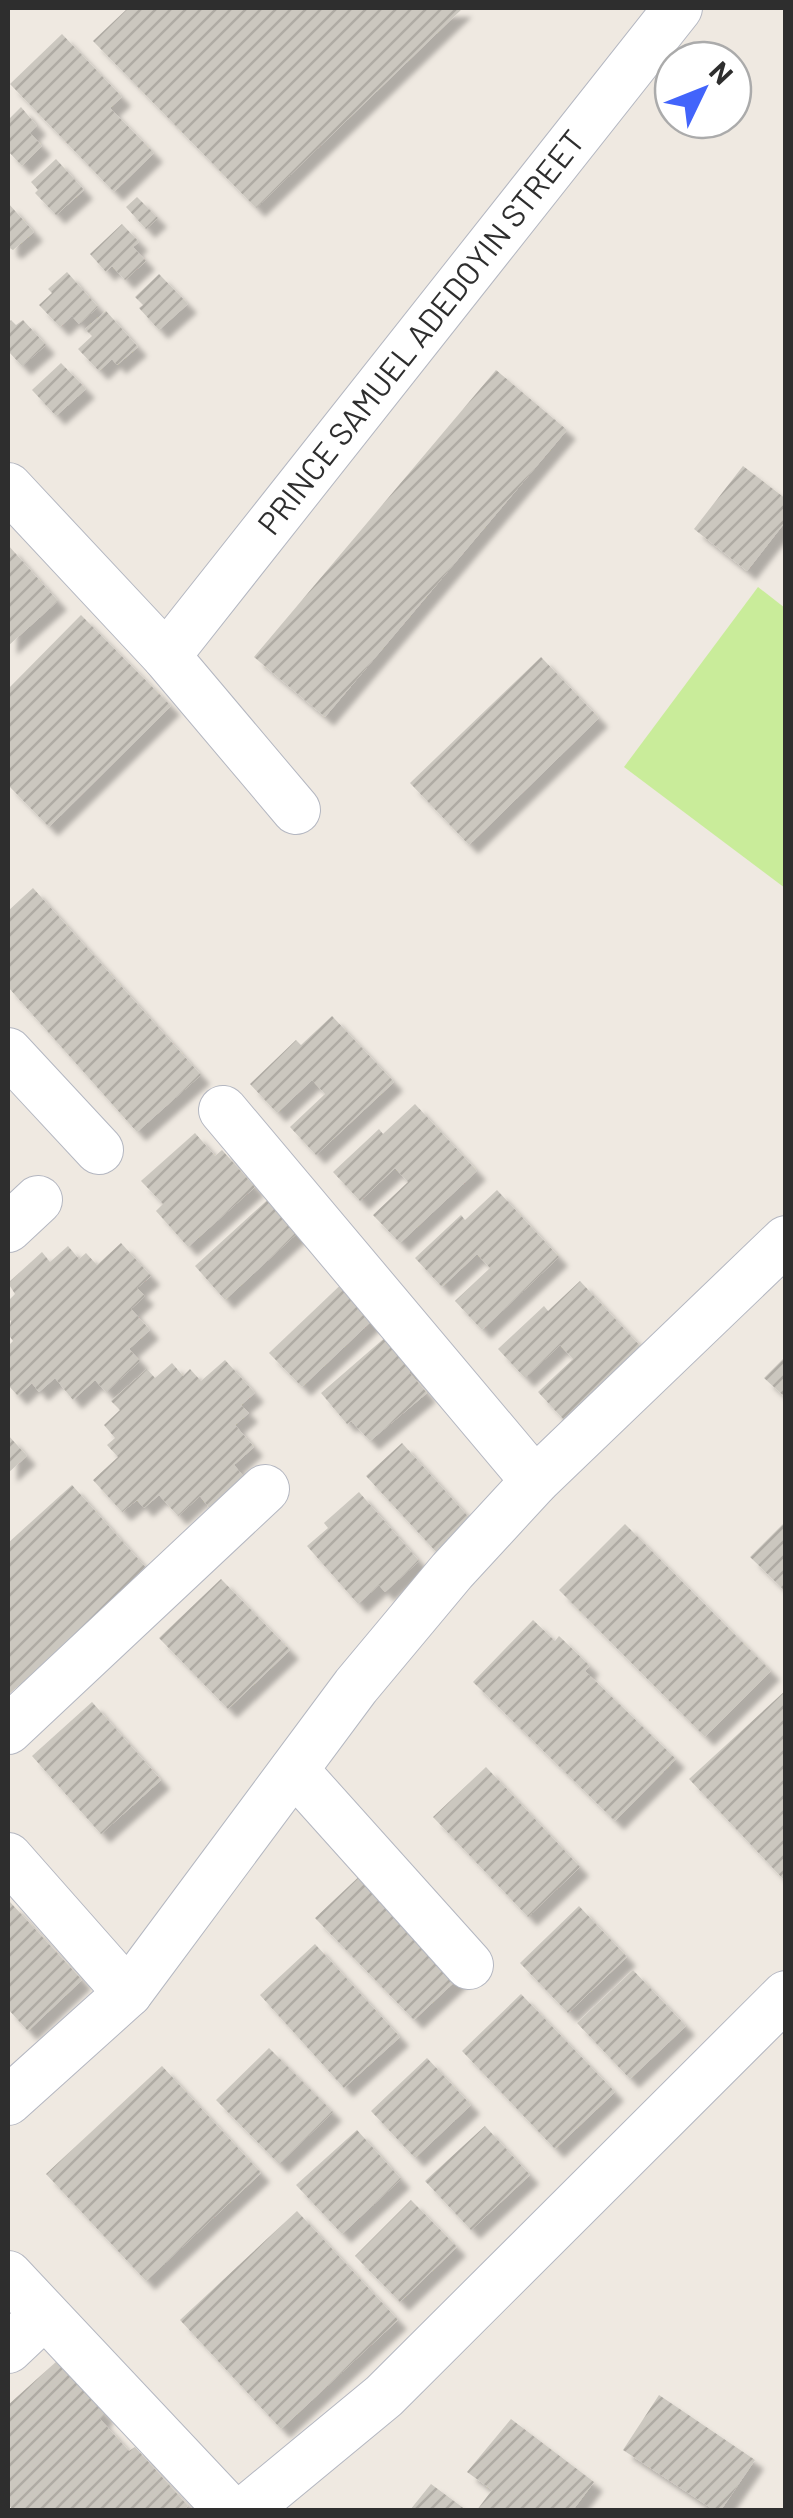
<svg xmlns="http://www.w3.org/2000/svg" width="793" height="2518" font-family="Barlow,sans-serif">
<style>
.pitch{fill:#c9ec9a}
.building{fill:url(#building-hatch);filter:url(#shadow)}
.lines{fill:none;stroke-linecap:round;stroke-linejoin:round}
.street-casing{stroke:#b4b7c1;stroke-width:50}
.street{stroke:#fff;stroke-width:48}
.labels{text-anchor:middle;stroke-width:9;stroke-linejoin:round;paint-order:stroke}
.street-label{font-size:32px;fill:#2e2e2e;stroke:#fff}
</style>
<defs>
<pattern id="building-hatch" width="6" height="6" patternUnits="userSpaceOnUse" patternTransform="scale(2.5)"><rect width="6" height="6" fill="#cbc7bf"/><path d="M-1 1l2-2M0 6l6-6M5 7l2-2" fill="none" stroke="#afaba4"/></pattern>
<filter id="shadow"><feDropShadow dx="9" dy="9" stdDeviation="2.5" flood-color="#0004"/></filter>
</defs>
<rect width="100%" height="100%" fill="#efe9e1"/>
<!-- pitch -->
<path class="pitch" d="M758 587 785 608V888L624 767Z"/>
<!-- building -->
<path class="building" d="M128 8H463L256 208 93 41Z
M62 34 122 97 110 108 154 153 114 192 10 84Z
M21 107 37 126 30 133 42 146 22 166 8 151V120Z
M56 159 84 190 56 215 35 193 38 190 31 182Z
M137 197 158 218 146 229 126 207Z
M8 203 34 232 13 250 8 247Z
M122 224 139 242 133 247 146 261 125 280 112 266 106 272 90 254Z
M67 272 98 307 79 324 72 316 60 327 39 305 52 293 48 289Z
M159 274 188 304 159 330 139 308 143 305 135 297Z
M106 311 138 347 117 365 112 359 99 371 78 349 92 336 85 329Z
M11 320 16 325 23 320 46 345 22 366 8 351V324Z
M61 363 86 389 56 416 32 390Z
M496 370 567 430 325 717 254 657Z
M743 466 786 499V521L747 571 694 529Z
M8 545 58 601 8 646Z
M81 615 171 706 49 827 8 785V689Z
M541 657 599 718 469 845 410 783Z
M33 888 201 1075 137 1132 8 987V911Z
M332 1016 394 1082 316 1155 290 1127 325 1094 312 1080 277 1113 250 1084 296 1040 301 1045Z
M415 1104 477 1171 400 1243 373 1215 408 1182 395 1168 360 1201 333 1172 379 1129 383 1134Z
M195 1133 215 1156 222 1150 255 1187 188 1247 156 1211 163 1204 141 1181Z
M497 1190 559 1257 482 1330 455 1301 490 1268 477 1254 442 1287 415 1258 461 1215 465 1220Z
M275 1193 305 1226 225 1300 195 1266Z
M121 1243 151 1276 137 1288 145 1296 131 1309 150 1330 129 1349 140 1361 106 1392 95 1380 73 1400 55 1378 39 1392 32 1383 18 1396 8 1385V1346L13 1341 8 1334 11 1321 8 1318V1301L15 1294 8 1283 42 1252 50 1262 68 1246 79 1259 86 1253 97 1265Z
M350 1276 382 1311 302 1387 269 1353Z
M580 1281 642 1348 565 1421 538 1392 573 1359 560 1345 525 1378 498 1349 544 1306 548 1311Z
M388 1335 415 1366 409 1372 427 1393 370 1441 351 1421 347 1424 321 1393Z
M786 1356V1398L764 1378Z
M225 1360 255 1393 241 1405 249 1413 235 1425 254 1447 234 1465 244 1477 210 1509 200 1496 178 1516 159 1495 144 1508 137 1500 122 1512 93 1480 118 1457 107 1445 115 1438 104 1425 120 1410 111 1401 147 1369 155 1378 172 1363 183 1376 190 1369 201 1381Z
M8 1435 27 1456 8 1473Z
M402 1443 474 1523 439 1555 366 1476Z
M72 1485 148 1570 8 1695V1543Z
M359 1492 419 1561 385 1592 379 1585 358 1604 307 1546 328 1528 324 1523Z
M786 1521V1592L750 1557Z
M625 1524 771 1671 705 1737 559 1590Z
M221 1579 290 1650 228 1709 159 1638Z
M533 1620 555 1641 559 1636 590 1666 585 1671 676 1759 615 1821 473 1682Z
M786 1690V1882L689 1779Z
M92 1702 161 1780 101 1834 32 1756Z
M486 1767 580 1867 528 1917 433 1817Z
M365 1871 463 1974 414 2020 315 1918Z
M10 1902 82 1980 28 2031 8 2009Z
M579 1906 627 1957 568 2013 520 1963Z
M315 1944 400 2037 344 2088 260 1995Z
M633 1970 686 2026 630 2079 577 2023Z
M521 1994 615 2092 555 2149 462 2051Z
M269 2048 333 2112 279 2164 216 2100Z
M427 2058 471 2105 415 2158 371 2111Z
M162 2066 261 2173 146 2281 46 2174Z
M485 2126 530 2175 471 2230 425 2181Z
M357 2130 401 2179 342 2234 296 2185Z
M411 2200 457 2247 400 2302 355 2256Z
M297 2211 398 2320 281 2429 180 2320Z
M57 2361 105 2414 100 2419 129 2451 135 2447 188 2506 183 2510H13L8 2504V2405Z
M659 2395 755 2460 721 2510H714L623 2450Z
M511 2419 594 2482 573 2510H477L492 2490 467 2472Z
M431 2484 466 2510H410Z"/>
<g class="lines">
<!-- street casing -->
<g class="street-casing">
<g id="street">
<path d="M8 487 166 656 296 810"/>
<path id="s1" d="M166 656 678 8"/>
<path d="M8 1052 99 1150"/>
<path d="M223 1110 535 1481"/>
<path d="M8 1228 38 1200"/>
<path d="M8 1730 265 1489"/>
<path d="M294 1770 469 1965"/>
<path d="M8 1857 128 1993"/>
<path d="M8 2101 128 1993 356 1686 452 1571 535 1481 786 1240"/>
<path d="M8 2275 229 2510"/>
<path d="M8 2349 44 2315"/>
<path d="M246 2510 384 2396 786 1995"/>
</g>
</g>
<!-- street -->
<use href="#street" class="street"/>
</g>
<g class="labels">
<!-- street labels -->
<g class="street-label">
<text dy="11" stroke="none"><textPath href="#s1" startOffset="412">PRINCE SAMUEL ADEDOYIN STREET</textPath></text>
</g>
</g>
<!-- border -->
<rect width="793" height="2518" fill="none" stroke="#2e2e2e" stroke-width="20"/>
<!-- north arrow -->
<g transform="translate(703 90) rotate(47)"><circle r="48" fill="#ffffff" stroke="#ababab" stroke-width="2.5"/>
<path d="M0-8L18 38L0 25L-18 38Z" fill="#4264fb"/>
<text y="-15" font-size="28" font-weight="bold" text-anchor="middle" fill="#2e2e2e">N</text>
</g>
</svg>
